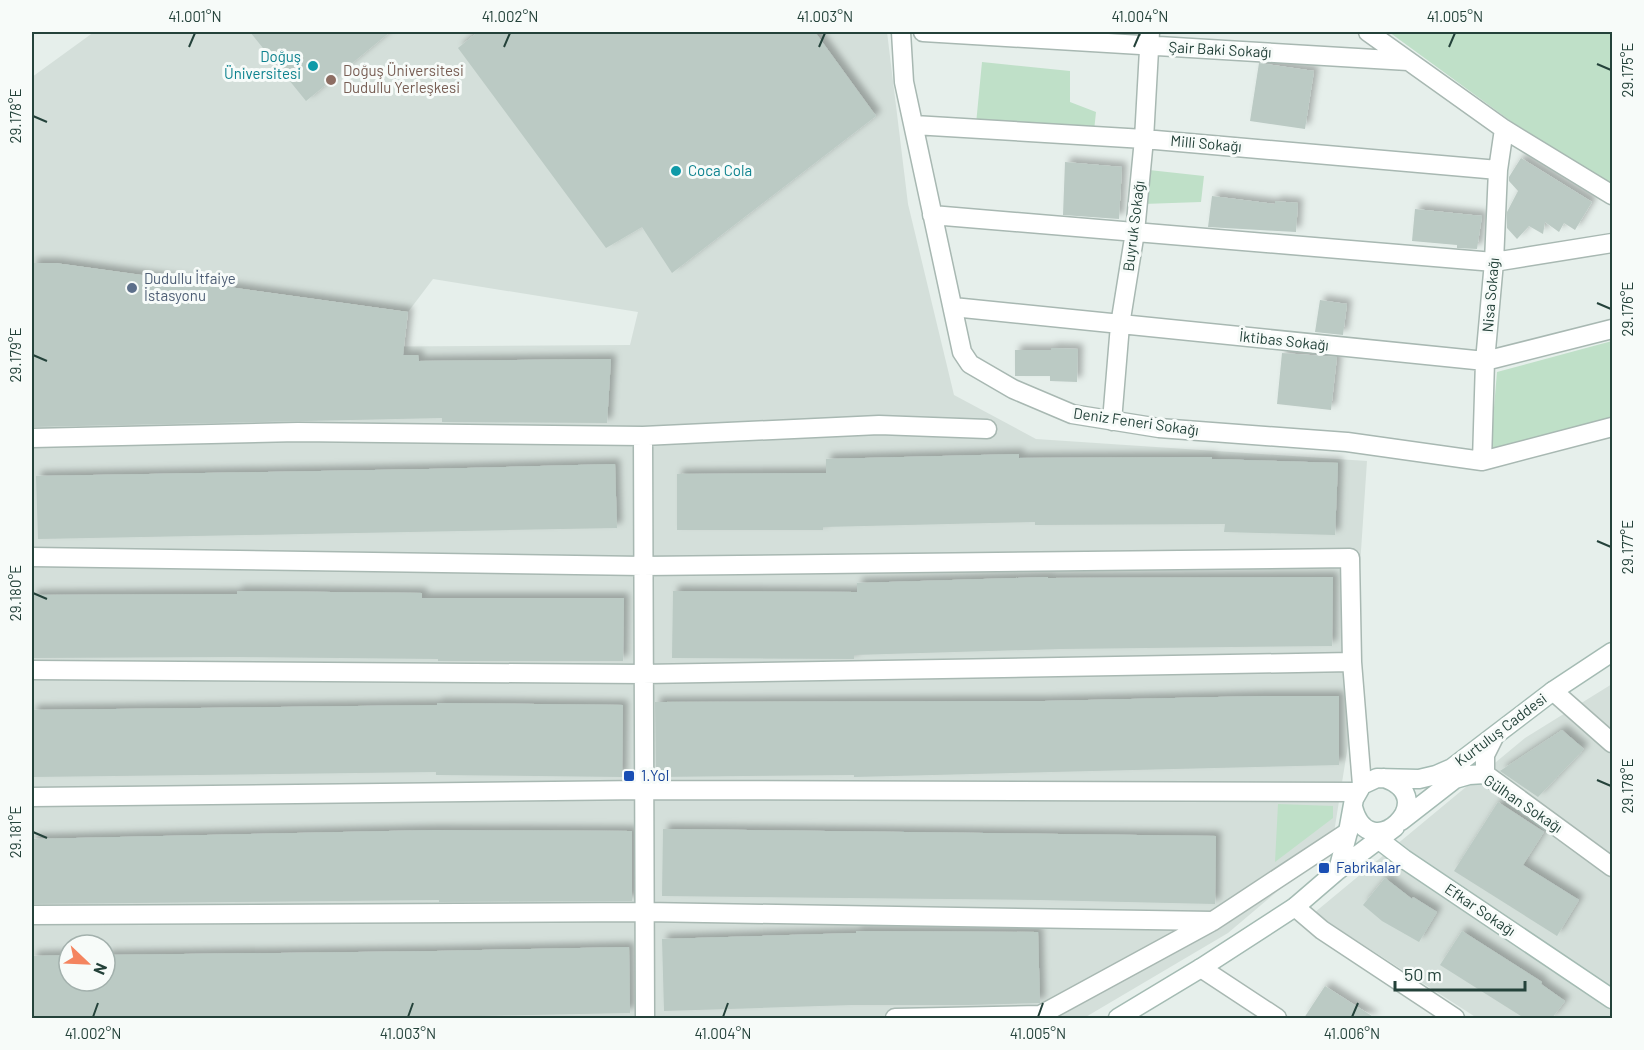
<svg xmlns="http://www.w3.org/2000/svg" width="1644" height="1050" font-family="Barlow,sans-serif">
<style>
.built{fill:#d4dfda;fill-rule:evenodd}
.green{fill:#bfe0c8}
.building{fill:#bbcac4;filter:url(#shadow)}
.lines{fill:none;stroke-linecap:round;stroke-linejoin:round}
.street-casing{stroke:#a8b8b2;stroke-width:21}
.secondary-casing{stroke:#a4bbb3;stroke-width:21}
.street{stroke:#fff;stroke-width:18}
.secondary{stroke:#fff;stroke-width:18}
.ticks{fill:none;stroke:#24423a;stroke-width:2}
.culture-dot{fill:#0f9aa8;stroke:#f7fbf9;stroke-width:2}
.education-dot{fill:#8d6e63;stroke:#f7fbf9;stroke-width:2}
.service-dot{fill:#5c6f8a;stroke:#f7fbf9;stroke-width:2}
.transit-dot{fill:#1a4fb4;stroke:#f7fbf9;stroke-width:2}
.labels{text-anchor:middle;stroke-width:6;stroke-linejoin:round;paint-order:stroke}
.street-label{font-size:15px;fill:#24423a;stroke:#f7fbf9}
.culture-label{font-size:15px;fill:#0d838f;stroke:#f7fbf9;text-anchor:end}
.education-label{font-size:15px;fill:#785e54;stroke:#f7fbf9;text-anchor:start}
.service-label{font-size:15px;fill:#4e5e75;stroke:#f7fbf9;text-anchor:start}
.transit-label{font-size:15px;fill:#164399;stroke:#f7fbf9;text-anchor:start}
.neatline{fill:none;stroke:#24423a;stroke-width:2}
.ticks-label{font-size:15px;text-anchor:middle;fill:#24423a}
</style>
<defs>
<filter id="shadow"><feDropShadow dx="5" dy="-5" stdDeviation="3" flood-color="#0004"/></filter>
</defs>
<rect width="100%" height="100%" fill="#e6efeb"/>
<!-- built -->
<path class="built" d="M94 32H887L908 204 954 395 1036 439 1367 461 1348 745 1332 845 1228 933 1084 1018H32V349L630 345 638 312 433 279 408 312 55 263H32V77ZM69 945H105V981H69Z
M1612 684V1018H1477L1314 913 1525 738Z"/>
<!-- green -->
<path class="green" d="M1389 32H1612V185L1512 122Z
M982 62 1070 71V102L1096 112 1094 131 976 124Z
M1149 170 1204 176 1201 202 1143 204Z
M1612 341V423L1490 455 1497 372Z
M1278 804 1333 806V818L1275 862Z"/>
<!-- building -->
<path class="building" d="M250 32H390L306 101Z
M478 32H815L876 116 672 273 642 227 606 248 458 48Z
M1259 63 1314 71 1305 129 1250 121Z
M1521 158 1592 202 1575 230 1564 223 1559 232 1545 222 1543 234 1529 226 1517 239 1507 228V212L1518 191 1509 181V177Z
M1065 162 1122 167 1119 219 1063 215Z
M1212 196 1275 204V201L1298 203 1296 232 1208 227Z
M1415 209 1482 216 1477 249 1457 248V245L1412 241Z
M32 263H55L408 312 403 355H418L419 361 611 359 607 423 442 422V418L32 427Z
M1320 300 1347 304 1343 335 1315 332Z
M1051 348 1078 349 1077 382 1050 381V376H1015V350H1051Z
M1282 353 1337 357 1331 410 1277 404Z
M1019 454V458L1212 457V459L1338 463 1335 535 1224 532 1225 524 1035 525V522L823 527V530H677V474L826 473V459Z
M615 464 617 528 38 539 36 476 428 469Z
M1048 577V578L1333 577 1332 646 1061 649 854 655V659L672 658 673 591 857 592V583Z
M237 591 422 593V598H624L623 661H438V659L236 657 32 658V595L237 594Z
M1261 696H1339V765L854 777V775L656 777 655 702 1044 701Z
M437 703 623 705 622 777 436 775V772L32 777V710L437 705Z
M1562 730 1584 749 1538 797 1500 771Z
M1498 802 1544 832 1523 865 1579 900 1557 936 1454 871Z
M663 829 1216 836 1215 904 1039 900 662 896Z
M434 830 632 831V901L439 902V900L32 904V839Z
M1385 878 1412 899 1413 897 1437 912 1419 942 1382 921 1363 905Z
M856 931 1038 932 1040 1003 968 1005H853L664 1011 662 939 856 933Z
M1462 931 1542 982 1541 984 1565 1001 1552 1018H1524L1440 965Z
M629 947 630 1013 433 1017V1018H32V956L69 955V981H105V955L436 951Z
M1325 986 1375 1018H1304Z"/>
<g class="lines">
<!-- street casing -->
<g class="street-casing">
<path id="street" d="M901 32 904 82 962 352 970 364 1013 389 1072 414 1159 428 1347 442 1482 461 1612 427
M923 32 1408 61
M1368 32 1504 129 1612 195
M914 125 1144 139 1498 170
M932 215 1494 262 1612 243
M953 307 1485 361 1612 329
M1112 421 1120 325 1135 232 1144 139 1150 32
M643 436 645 1018
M32 438 298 432 643 436 879 425 987 429
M1482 461 1485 361 1494 262 1498 170 1504 129
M32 557 643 566 1350 558 1352 662 1362 785
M32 670 643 674 1352 662
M1553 691 1612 743
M1494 737 1485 755V774L1612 867
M32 797 644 790 1357 792
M1295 907 1322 930 1455 1018
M32 915 645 912 1213 921
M1201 968 1277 1018
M895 1018 1040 1015
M1035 1018 1213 921 1348 832"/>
</g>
<!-- secondary casing -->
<g class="secondary-casing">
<path id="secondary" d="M1353 807C1369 869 1444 798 1384 778
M1401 821 1455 779 1469 775 1485 774
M1378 839 1404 859 1612 999
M1338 870 1348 832 1354 799 1362 785 1377 778 1419 779 1436 775 1452 768 1553 691 1612 652
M1118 1018 1201 968 1295 907 1338 870 1395 827"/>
</g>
<!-- street -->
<use href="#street" class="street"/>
<!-- secondary -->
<use href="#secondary" class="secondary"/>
</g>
<!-- ticks -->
<path class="ticks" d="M189 47 195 33M504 47 510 33M819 47 825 33M1134 47 1140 33M1449 47 1455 33M1597 64 1611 70M33 116 47 122M1597 303 1611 309M33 355 47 361M1597 541 1611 547M33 593 47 599M1597 780 1611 786M33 832 47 838M93 1017 98 1003M408 1017 413 1003M723 1017 728 1003M1038 1017 1043 1003M1352 1017 1358 1003"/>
<!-- markers -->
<g class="culture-dot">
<circle cx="313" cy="66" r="6"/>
<circle cx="676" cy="171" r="6"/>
</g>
<circle class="education-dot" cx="331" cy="80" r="6"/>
<circle class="service-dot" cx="132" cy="288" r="6"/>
<g class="transit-dot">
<rect x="623" y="770" width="12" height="12" rx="3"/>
<rect x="1318" y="862" width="12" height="12" rx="3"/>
</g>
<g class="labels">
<!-- street labels -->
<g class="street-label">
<text transform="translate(1220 50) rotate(3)" y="5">Şair Baki Sokağı</text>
<text transform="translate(1206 144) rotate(5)" y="5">Milli Sokağı</text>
<text transform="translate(1134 226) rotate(-83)" y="5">Buyruk Sokağı</text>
<text transform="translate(1491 295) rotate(-85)" y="5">Nisa Sokağı</text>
<text transform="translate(1284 341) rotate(6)" y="5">İktibas Sokağı</text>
<text transform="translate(1136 422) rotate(8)" y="5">Deniz Feneri Sokağı</text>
<text transform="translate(1501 730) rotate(-37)" y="5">Kurtuluş Caddesi</text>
<text transform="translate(1523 804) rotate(34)" y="5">Gülhan Sokağı</text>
<text transform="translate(1480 910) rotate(34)" y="5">Efkar Sokağı</text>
</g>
<!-- culture labels -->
<g class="culture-label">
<text x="301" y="62">Doğuş<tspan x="301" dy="17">Üniversitesi</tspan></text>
<text x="688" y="176" text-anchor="start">Coca Cola</text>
</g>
<!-- education labels -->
<g class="education-label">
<text x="343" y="76">Doğuş Üniversitesi<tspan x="343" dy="17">Dudullu Yerleşkesi</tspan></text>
</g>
<!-- service labels -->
<g class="service-label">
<text x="144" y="284">Dudullu İtfaiye<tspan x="144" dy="17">İstasyonu</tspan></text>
</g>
<!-- transit labels -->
<g class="transit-label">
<text x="641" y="781">1.Yol</text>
<text x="1336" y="873">Fabrikalar</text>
</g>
</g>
<!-- border -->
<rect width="1644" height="1050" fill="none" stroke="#f7fbf9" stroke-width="66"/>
<!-- north arrow -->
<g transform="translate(87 963) rotate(113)"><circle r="28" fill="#f7fbf9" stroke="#a3b1ad" stroke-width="1.5"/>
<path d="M0-4.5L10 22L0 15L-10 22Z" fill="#f4845f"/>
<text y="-9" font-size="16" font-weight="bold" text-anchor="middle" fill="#24423a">N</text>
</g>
<!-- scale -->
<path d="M1395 981v9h130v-9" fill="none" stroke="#24423a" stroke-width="3"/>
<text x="1404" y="981" font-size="18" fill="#24423a" stroke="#f7fbf9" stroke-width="4.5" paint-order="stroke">50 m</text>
<rect x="33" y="33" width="1578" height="984" class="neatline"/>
<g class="ticks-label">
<text x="195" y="22">41.001°N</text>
<text x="510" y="22">41.002°N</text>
<text x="825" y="22">41.003°N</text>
<text x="1140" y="22">41.004°N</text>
<text x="1455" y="22">41.005°N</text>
<text transform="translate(1628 70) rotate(-90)" y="5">29.175°E</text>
<text transform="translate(16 116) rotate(-90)" y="5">29.178°E</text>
<text transform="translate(1628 309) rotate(-90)" y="5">29.176°E</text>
<text transform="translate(16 355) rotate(-90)" y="5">29.179°E</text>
<text transform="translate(1628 547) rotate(-90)" y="5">29.177°E</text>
<text transform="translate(16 593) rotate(-90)" y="5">29.180°E</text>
<text transform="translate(1628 786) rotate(-90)" y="5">29.178°E</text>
<text transform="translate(16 832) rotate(-90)" y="5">29.181°E</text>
<text x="93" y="1039">41.002°N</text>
<text x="408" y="1039">41.003°N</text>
<text x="723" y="1039">41.004°N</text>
<text x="1038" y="1039">41.005°N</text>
<text x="1352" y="1039">41.006°N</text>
</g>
</svg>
